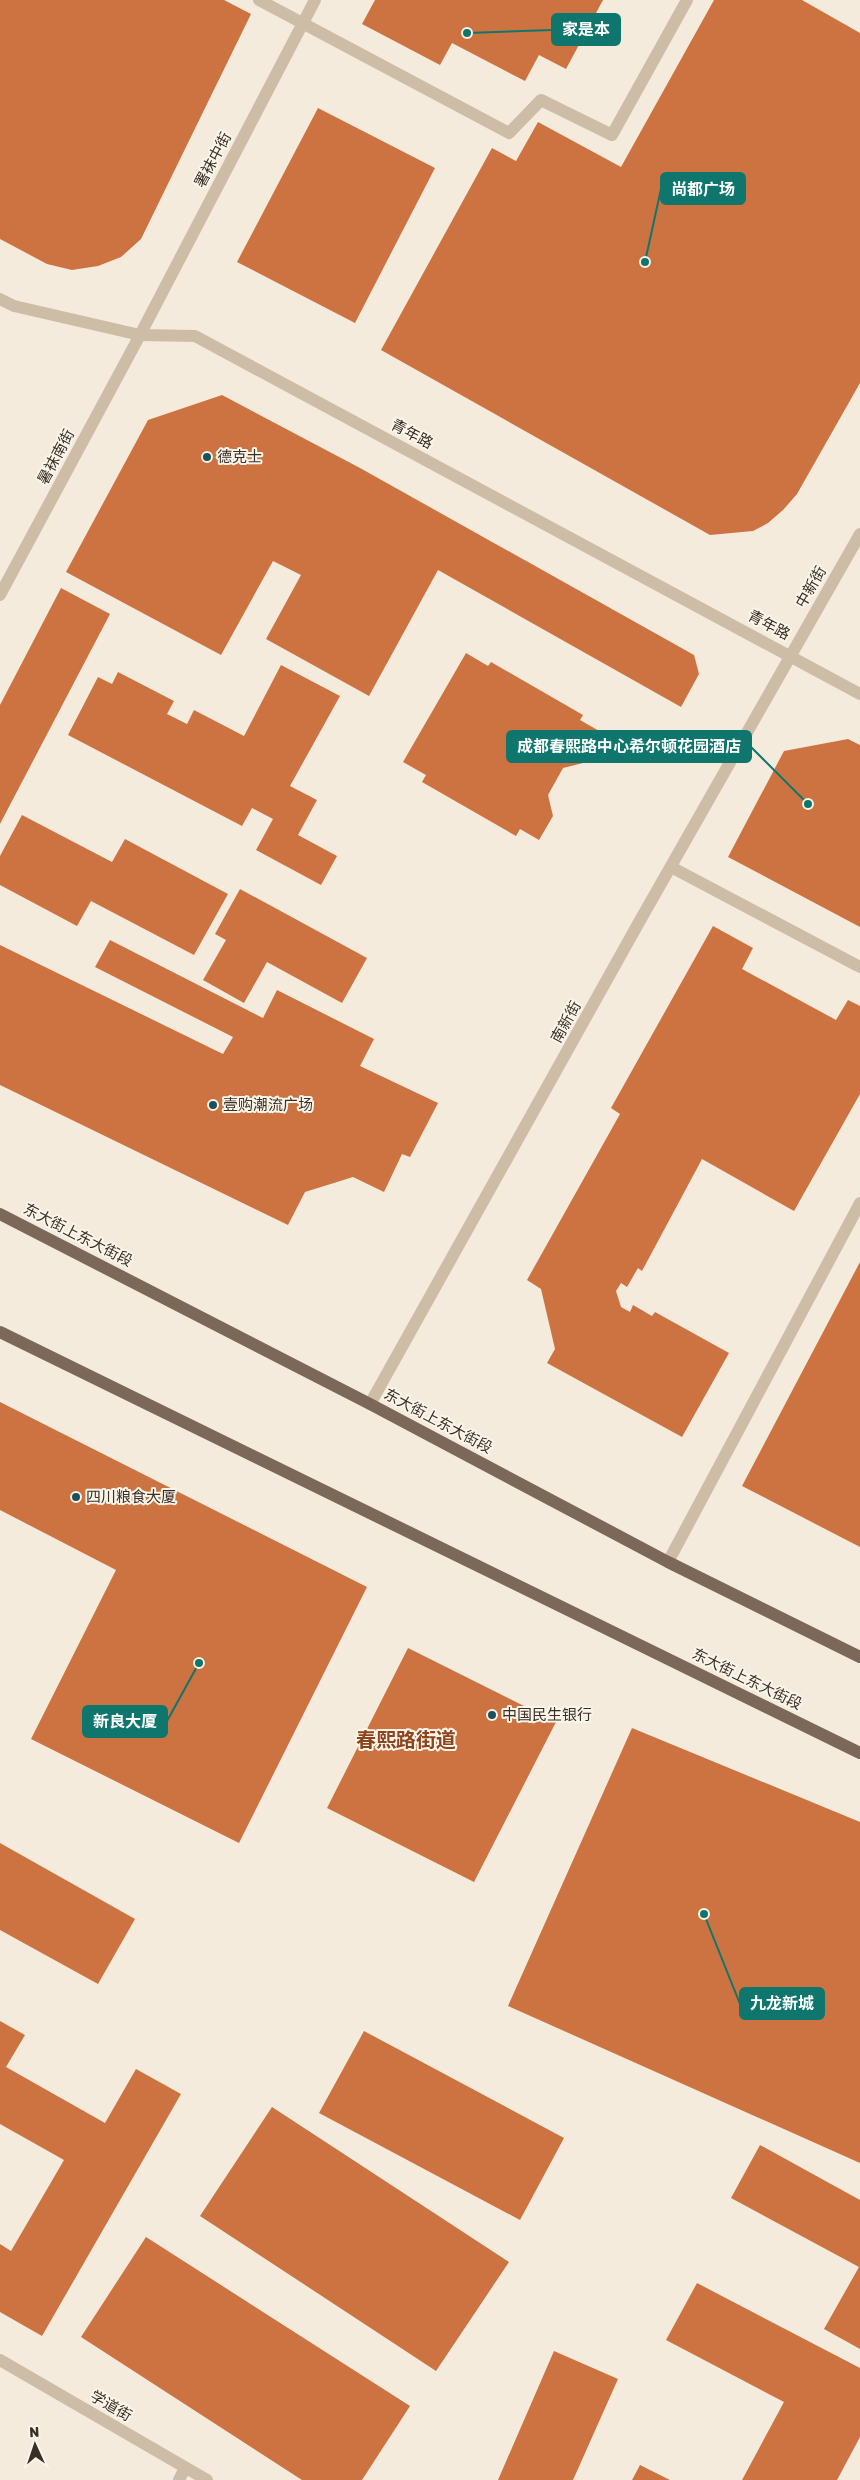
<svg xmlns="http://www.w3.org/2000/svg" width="860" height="2480" font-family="Rubik,'Noto Sans SC',sans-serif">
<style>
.building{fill:#cd7341}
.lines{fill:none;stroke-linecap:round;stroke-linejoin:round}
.service{stroke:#cdbda7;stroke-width:12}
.pedestrian{stroke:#cdbda7;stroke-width:12}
.minor{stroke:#cdbda7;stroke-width:12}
.primary{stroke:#7b6858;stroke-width:12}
.poi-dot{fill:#1b515d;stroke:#fbf5e9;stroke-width:2}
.labels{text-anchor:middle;stroke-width:4;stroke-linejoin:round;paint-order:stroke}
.street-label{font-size:15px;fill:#392f28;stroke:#fbf5e9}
.poi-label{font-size:15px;fill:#392f28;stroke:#fbf5e9;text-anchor:start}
.district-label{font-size:20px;font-weight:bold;fill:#8c441c;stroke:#fbf5e9}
.leader{fill:none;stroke:#0f766e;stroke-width:2}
.callout-dot{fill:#0f766e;stroke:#fbf5e9;stroke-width:2}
.callout{fill:#0f766e;stroke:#0f766e;stroke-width:2}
.callout-label{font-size:16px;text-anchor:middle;font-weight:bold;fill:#fff}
</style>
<rect width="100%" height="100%" fill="#f4ebdc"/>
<!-- building -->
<path class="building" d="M0 0H224L251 14 141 239 121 257 98 266 72 270 47 264 0 239Z
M375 0H603L566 69 539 55 525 81 452 43 440 65 362 24Z
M714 0H802L860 33V383L797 494 783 510 768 523 753 531 710 535 381 350 492 148 516 161 538 122 621 167Z
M318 108 435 168 355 323 237 262Z
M222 395 360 468 694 655 699 674 681 707 438 570 369 696 266 639 301 575 273 561 221 655 66 572 148 420Z
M61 588 110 614 0 824V705Z
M466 653 488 666 491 662 583 715 580 720 601 732 583 763 563 768 548 795 553 816 539 840 520 829 516 836 422 782 426 775 403 762Z
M281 665 340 696 290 786 317 800 298 835 337 856 321 885 256 850 273 819 252 808 242 826 68 735 98 677 112 684 118 672 174 701 167 714 187 724 194 710 244 736Z
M848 739 860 745V927L728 857 784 751Z
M22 815 112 862 125 839 228 894 194 955 91 901 77 926 0 885V856Z
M240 889 367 958 342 1003 267 962 244 1003 203 980 226 940 215 934Z
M713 926 753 948 742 969 836 1020 848 1000 860 1006V1094L794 1211 702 1159 642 1271 638 1268 627 1287 621 1283 616 1291 621 1307 630 1312 633 1305 652 1316 655 1312 729 1353 682 1437 547 1363 555 1349 541 1289 527 1280 620 1114 611 1108Z
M110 940 263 1018 277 990 374 1039 360 1066 438 1103 410 1157 402 1154 384 1192 353 1177 305 1192 288 1225 0 1085V945L223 1054 233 1037 95 967Z
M860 1262V1547L742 1486Z
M0 1402 367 1587 239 1843 31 1739 116 1570 0 1510Z
M408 1648 556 1722 474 1882 327 1808Z
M632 1728 860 1822V2163L508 2006Z
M0 1843 135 1919 98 1984 0 1930Z
M0 2021 25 2035 6 2067 105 2123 136 2069 181 2094 42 2336 0 2312V2244L11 2251 64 2160 0 2124Z
M364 2031 564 2138 520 2220 319 2113Z
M272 2107 509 2262 436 2371 200 2216Z
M760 2145 860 2200V2349L824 2329 859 2267 731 2198Z
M146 2237 410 2406 362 2480H302L81 2337Z
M697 2283 860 2368V2437L837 2480H742L784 2402 666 2340Z
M554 2351 618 2379 573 2480H498Z
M640 2465 670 2480H632Z"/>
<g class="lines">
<!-- service -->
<path class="service" d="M259 0 509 133 541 100 612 135 687 0
M671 867 860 967
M668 1562 860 1203"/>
<!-- pedestrian -->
<path class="pedestrian" d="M0 299 14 306 140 335 195 336 860 694"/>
<!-- minor -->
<path class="minor" d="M0 595 140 335 315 0
M370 1404 638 924 860 534
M0 2360 207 2480
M179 2480 185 2468"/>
<!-- primary -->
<path class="primary" d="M0 1214 370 1404 668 1562 860 1657
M0 1332 860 1753"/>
</g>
<!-- markers -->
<g class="poi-dot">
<circle cx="207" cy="457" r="5"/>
<circle cx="213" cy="1105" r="5"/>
<circle cx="76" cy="1497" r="5"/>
<circle cx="492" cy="1715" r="5"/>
</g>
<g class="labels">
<!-- street labels -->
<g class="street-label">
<text transform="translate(213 160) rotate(-62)" y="5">署袜中街</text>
<text transform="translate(412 434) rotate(28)" y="5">青年路</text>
<text transform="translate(56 457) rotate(-62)" y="5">暑袜南街</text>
<text transform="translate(811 587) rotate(-60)" y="5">中新街</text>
<text transform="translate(769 625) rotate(28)" y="5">青年路</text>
<text transform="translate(566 1022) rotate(-61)" y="5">南新街</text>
<text transform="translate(78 1235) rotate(27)" y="5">东大街上东大街段</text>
<text transform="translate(438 1421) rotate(28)" y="5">东大街上东大街段</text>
<text transform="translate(747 1679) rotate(26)" y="5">东大街上东大街段</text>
<text transform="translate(111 2406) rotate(30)" y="5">学道街</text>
</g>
<!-- poi labels -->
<g class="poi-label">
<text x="217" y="462">德克士</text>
<text x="223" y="1110">壹购潮流广场</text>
<text x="86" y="1502">四川粮食大厦</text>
<text x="502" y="1720">中国民生银行</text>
</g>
<!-- district labels -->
<g class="district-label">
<text x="406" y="1747">春熙路街道</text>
</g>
</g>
<!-- callouts -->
<path class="leader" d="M467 33L552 30M645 262L661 189M808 804L751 747M199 1663L167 1721M704 1914L740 2004"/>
<g class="callout-dot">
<circle cx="467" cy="33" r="5"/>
<circle cx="645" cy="262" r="5"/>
<circle cx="808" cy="804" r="5"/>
<circle cx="199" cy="1663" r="5"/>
<circle cx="704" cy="1914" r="5"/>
</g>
<g class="callout">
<rect x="552" y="14" width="68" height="31" rx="5"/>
<rect x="661" y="173" width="84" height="31" rx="5"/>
<rect x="507" y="731" width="244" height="31" rx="5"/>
<rect x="83" y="1706" width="84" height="31" rx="5"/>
<rect x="740" y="1988" width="84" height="31" rx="5"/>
</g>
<g class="callout-label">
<text x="586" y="35">家是本</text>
<text x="703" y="195">尚都广场</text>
<text x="629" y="752">成都春熙路中心希尔顿花园酒店</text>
<text x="125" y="1727">新良大厦</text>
<text x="782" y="2009">九龙新城</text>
</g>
<!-- north arrow -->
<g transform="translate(35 2445) rotate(357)" stroke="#fbf5e9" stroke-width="4" paint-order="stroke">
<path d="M0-4L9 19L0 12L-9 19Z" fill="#392f28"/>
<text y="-8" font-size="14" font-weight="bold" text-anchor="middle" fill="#392f28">N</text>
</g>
</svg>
